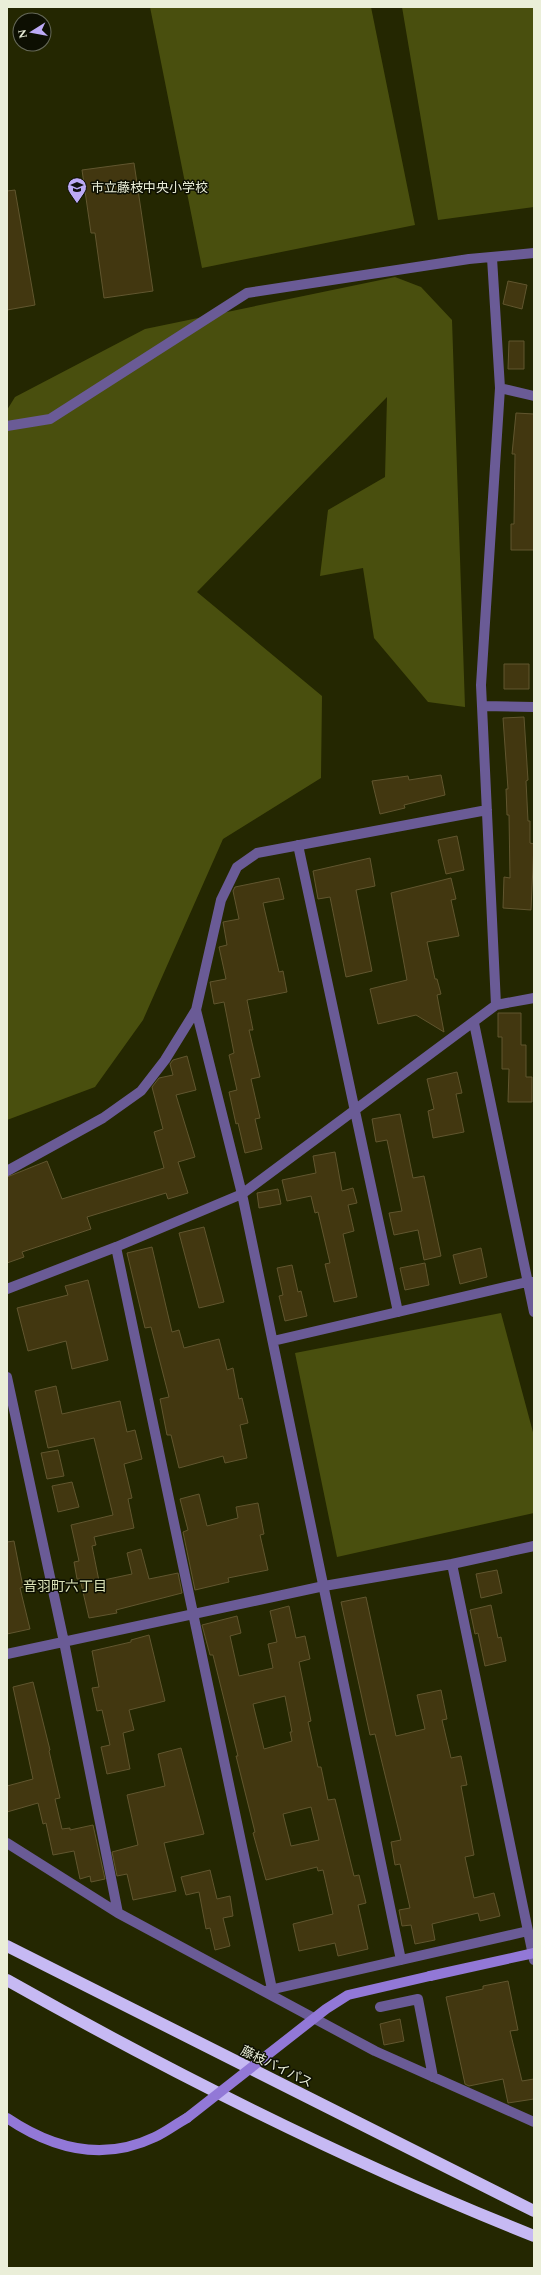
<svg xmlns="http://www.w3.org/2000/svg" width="541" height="2275" font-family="Spectral,'Noto Sans JP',serif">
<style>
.green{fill:#494f0e}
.building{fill:#423710;stroke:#61562f;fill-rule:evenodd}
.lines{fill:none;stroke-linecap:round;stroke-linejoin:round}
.street{stroke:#6a5b96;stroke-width:10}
.secondary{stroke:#9278d7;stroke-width:10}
.highway{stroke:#c6b9f3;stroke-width:12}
.secondary-bridge{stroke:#9278d7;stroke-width:10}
.labels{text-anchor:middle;stroke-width:3;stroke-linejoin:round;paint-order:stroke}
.poi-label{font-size:13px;fill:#eaeed8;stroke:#0d0f02;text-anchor:start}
.street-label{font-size:13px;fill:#eaeed8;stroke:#0d0f02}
.neighbourhood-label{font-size:14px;fill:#dbe2b7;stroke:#0d0f02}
</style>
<rect width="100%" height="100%" fill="#242701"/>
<!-- green -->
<path class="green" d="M150 7H371L415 225 202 268Z
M402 7H534V207L438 220Z
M395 277 421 287 452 320 465 707 428 702 374 638 363 568 320 576 328 510 385 477 387 397 197 592 322 696 321 778 223 839 143 1020 95 1087 7 1120V410L15 397 145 329Z
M501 1313 534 1436V1513L337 1557 295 1353Z"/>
<!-- building -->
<path class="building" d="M134 163 153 291 104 298 95 233H91L82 170Z
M15 190 35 305 7 310V191Z
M508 281 527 285 522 309 503 304Z
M509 341H524V369H508Z
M516 413 534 414V550H511V524H514L515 454H512Z
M504 664H529V689H504Z
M524 717 528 780 526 781 528 821H530V843L534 844 531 910 503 908 504 877 510 878 509 815H507L506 789H508L503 718Z
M441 775 445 795 404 805 405 808 380 814 372 781 408 776 409 780Z
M457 836 464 870 446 874 438 840Z
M370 858 375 886 356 890 372 971 346 977 330 897 318 899 313 871Z
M279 878 284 899 263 903 279 972 283 971 287 992 247 1000 253 1030H249L260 1077 251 1079 260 1118 255 1119 262 1149 245 1153 238 1123 236 1124 229 1092 237 1090 229 1055 234 1053 224 1002 214 1004 210 982 226 979 219 947 227 945 223 922 239 919 233 891 235 887Z
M451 878 456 899 451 900 459 936 427 942 435 979H437L441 994 437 995 444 1032 416 1015 378 1024 370 989 407 980 391 893Z
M498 1013H521V1045H526V1077H532V1102H508L509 1069H502V1037H498Z
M187 1056 196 1090 176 1095 195 1157 178 1162 188 1193 168 1199 166 1193 87 1217 91 1229 22 1252 24 1257 7 1263V1177L47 1161 62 1199 164 1168 154 1132 163 1129 152 1087 159 1078 173 1075 170 1064 173 1060Z
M457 1072 462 1093 456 1094 464 1132 433 1138 428 1111 434 1109 427 1079Z
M400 1114 413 1178 424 1176 441 1256 424 1260 418 1230 394 1235 389 1213 402 1211 387 1140 376 1142 372 1119Z
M335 1152 342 1191 353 1188 357 1203 348 1205 354 1231 343 1234 357 1297 334 1302 325 1264 330 1263 318 1212 315 1213 311 1196 287 1201 282 1180 316 1173 313 1156Z
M278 1189 281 1204 259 1208 257 1193Z
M204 1227 224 1302 199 1308 179 1233Z
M152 1247 172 1332 179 1330 184 1348 219 1339 227 1370 233 1368 239 1399 242 1398 248 1423 240 1425 247 1458 225 1463 223 1456 179 1468 171 1435H167L160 1399 169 1397 151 1327 145 1328 127 1253Z
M481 1248 487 1277 460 1284 453 1255Z
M425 1263 429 1285 405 1290 400 1268Z
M292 1265 298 1292 301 1291 307 1316 285 1321 279 1296 283 1295 277 1268Z
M88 1280 108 1360 72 1369 66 1341 28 1351 17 1308 68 1295 65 1286Z
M56 1386 62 1414 120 1401 127 1432 135 1430 142 1459 124 1464 132 1498 128 1499 134 1528 94 1537 96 1545 92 1546 99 1581 132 1574 127 1553 141 1549 149 1579 178 1573 182 1593 116 1610 117 1613 89 1618 80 1579H77L74 1562 79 1561 71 1525 113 1515 94 1438 48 1448 35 1391Z
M58 1450 64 1476 47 1479 41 1453Z
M72 1482 79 1507 58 1512 52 1486Z
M199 1494 207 1526 238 1518 236 1507 258 1503 264 1534 260 1535 268 1570 228 1578 229 1582 195 1590 183 1532 188 1530 180 1499Z
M14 1541 23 1587 20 1588 30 1629 7 1634V1542Z
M497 1570 502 1593 481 1598 476 1574Z
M366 1597 396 1736 425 1729 417 1695 441 1690 447 1719 442 1720 451 1758 461 1756 467 1785 461 1786 474 1855 465 1857 474 1898 494 1893 500 1916 480 1921 478 1913 432 1924 435 1940 415 1944 411 1925 402 1926 399 1910 410 1908 400 1864 395 1865 391 1842 401 1840 375 1734 370 1735 341 1602Z
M491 1605 498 1638 501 1637 506 1661 485 1666 478 1633 475 1634 470 1610Z
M289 1606 296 1638 305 1636 310 1659 299 1662 311 1721 308 1722 318 1767H321L328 1800 335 1799 354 1876 359 1875 366 1903 358 1905 368 1949 338 1956 335 1943 299 1951 293 1924 333 1914 323 1870 318 1871 317 1867 266 1880 253 1833 255 1832 236 1756H238L213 1655H210L202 1625 237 1616 241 1633 230 1636 239 1676 273 1668 268 1644 277 1642 270 1611ZM285 1696 292 1732H290L292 1741 264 1749 253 1704ZM311 1807 319 1840 291 1846 283 1814Z
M149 1635 165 1701 129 1710 134 1730 123 1733 130 1769 107 1774 101 1747 110 1745 102 1710 97 1711 92 1688 99 1687 92 1651 131 1642V1640Z
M33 1682 50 1750 49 1751 60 1798 55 1799 62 1829 70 1828V1830L93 1825 105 1879 91 1882 90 1876 80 1879 74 1851 53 1855 46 1823 43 1824 38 1803 7 1812V1786L33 1779 13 1687Z
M181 1748 204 1834 164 1843 176 1891 133 1900 127 1874 117 1876 112 1852 138 1845 127 1795 165 1786 158 1754Z
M210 1870 217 1899 230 1896 233 1916 223 1918 230 1946 215 1950 210 1928 206 1929 199 1892 186 1895 181 1877Z
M508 1981 518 2030 510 2031 522 2081 534 2079V2099L508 2103 503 2079 469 2086 465 2084 446 1997 483 1989V1986Z
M400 2019 404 2041 384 2045 380 2024Z"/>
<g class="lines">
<!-- street -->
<path class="street" d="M492 258 500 388 481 685 496 1005
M500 388 534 396
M7 426 50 419 247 293 469 259 534 253
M482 706 534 707
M298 845 398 1312
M196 1010 242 1194 401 1960
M474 1023 534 1312
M7 1171 103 1118 141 1091 165 1060 196 1010 221 900 237 867 257 853 487 810
M116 1247 272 1989
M7 1289 116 1247 242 1194 496 1005 534 998
M273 1341 527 1282H534
M7 1377 64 1642 118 1913
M534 1546 452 1564 534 1960
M7 1654 324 1586 452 1564
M7 1843 118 1913 375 2051 534 2122
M265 1991 528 1931
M380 2007 418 1999 433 2077"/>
<!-- secondary -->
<path class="secondary" d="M430 1976 534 1953
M7 2118C53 2149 103 2162 155 2137 166 2132 176 2124 187 2118"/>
<!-- highway -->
<path class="highway" d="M7 1946 534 2211
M7 1980C177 2076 353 2164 534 2236"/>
<!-- secondary-bridge -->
<path class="secondary-bridge" d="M187 2118 326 2009 348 1995 430 1976"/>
</g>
<!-- icons -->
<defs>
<g id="school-pin" transform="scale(1)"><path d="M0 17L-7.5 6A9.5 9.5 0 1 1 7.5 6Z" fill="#bcaaf6" stroke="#0d0f02"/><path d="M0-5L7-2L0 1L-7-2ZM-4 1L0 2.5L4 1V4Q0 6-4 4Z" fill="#111"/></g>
</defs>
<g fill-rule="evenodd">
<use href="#school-pin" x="77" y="187"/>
</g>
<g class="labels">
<!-- poi labels -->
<g class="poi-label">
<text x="91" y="192">市立藤枝中央小学校</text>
</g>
<!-- street labels -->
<g class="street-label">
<text transform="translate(277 2066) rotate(26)" y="5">藤枝バイパス</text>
</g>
<!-- neighbourhood labels -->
<g class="neighbourhood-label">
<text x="65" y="1591">音羽町六丁目</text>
</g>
</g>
<!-- border -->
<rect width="541" height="2275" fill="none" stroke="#eaeed8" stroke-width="16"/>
<!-- north arrow -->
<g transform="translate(32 32) rotate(259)"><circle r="19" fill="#0d0f02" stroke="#656858"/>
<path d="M0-3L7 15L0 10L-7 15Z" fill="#bcaaf6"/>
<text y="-6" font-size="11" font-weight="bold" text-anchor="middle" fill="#eaeed8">N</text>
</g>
</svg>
